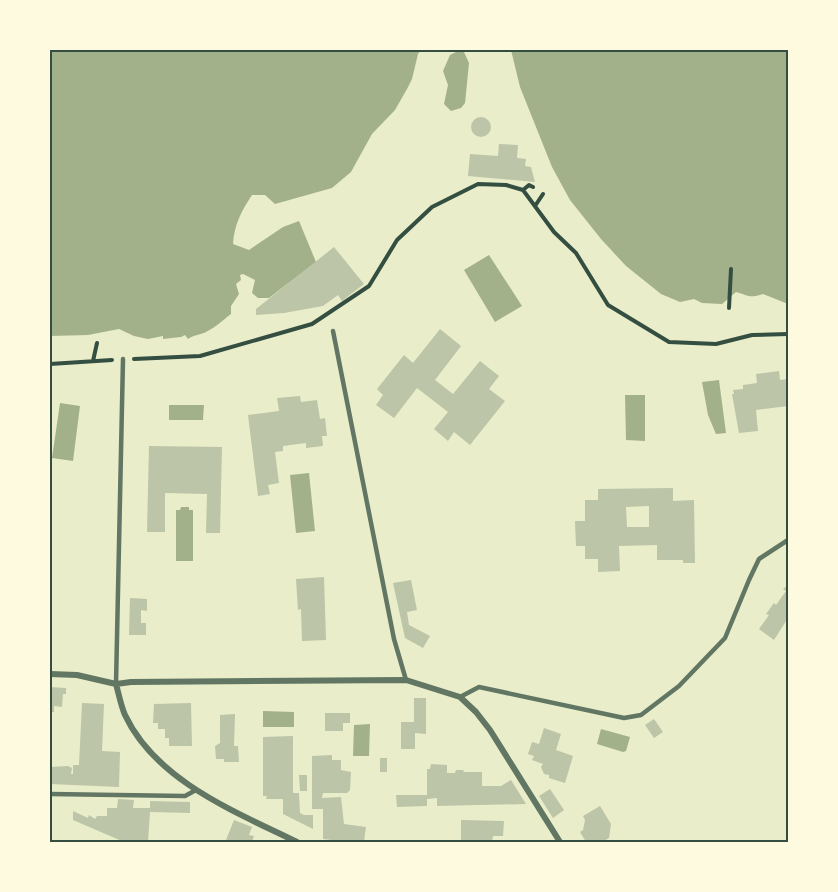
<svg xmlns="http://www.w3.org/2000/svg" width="838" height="892" font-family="Lato,sans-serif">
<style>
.water{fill:#a3b18a}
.building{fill:#bcc5a7;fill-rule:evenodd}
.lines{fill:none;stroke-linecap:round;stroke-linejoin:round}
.path{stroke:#344e41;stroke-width:4}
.service{stroke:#617663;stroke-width:4.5}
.minor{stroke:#617663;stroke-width:6}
.neatline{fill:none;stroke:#344e41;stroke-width:2}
</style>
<rect width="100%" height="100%" fill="#e9edc9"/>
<!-- water -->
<path class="water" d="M50 50H421L418 54 412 79 407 89 395 110 372 134 351 172 332 188 275 204 265 195H252C242 210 234 225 233 244L249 250 283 227 299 221 316 262 269 298H258L252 293 255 280 243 274 240 275 241 280 236 284 239 294 231 306V314C223 320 216 327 206 332 200 335 193 335 188 339L185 335 181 337 163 339V336L148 339 134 336 119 329 88 335 50 336Z
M511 50H788V304L763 294C749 299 748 295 736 292L722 304 702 303 694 299 680 302 661 294 626 266 601 239 570 200 552 167 520 87Z
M458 51 464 52 469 63 465 103 461 108 451 111 444 104 448 85 443 71 450 55Z
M489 255 522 306 495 322 464 270Z
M719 380 726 433 716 434 708 415 702 382Z
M625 395H645V441L626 440Z
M60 403 80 406 73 461 52 458Z
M169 405H204L203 420H169Z
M309 473 315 531 296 533 290 475Z
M181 507H189V510H193V561H176V510H180Z
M263 711 294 712V727H263Z
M370 724 369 756H353L354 725Z
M601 729 630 737 626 751 623 752 597 744Z"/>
<!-- building -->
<path class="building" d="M471 127a10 10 0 1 1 20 0a10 10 0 1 1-20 0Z
M499 144 518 145 517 158 526 159 525 166 531 167 535 182 468 176 470 154 498 156Z
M334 247 364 284 342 301 338 295 323 306 284 313 256 315V309Z
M440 329 461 346 435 380 453 394 480 361 499 376 489 389 505 401 470 445 454 432 448 441 434 429 448 412 417 388 394 418 376 405 383 395 377 389 404 355 413 363Z
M779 371 780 380 788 379V406L756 410 758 431 739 433 732 394H734L733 390 743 389V385L757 383 756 374Z
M300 396 301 402 317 400 320 419 325 418 327 436H322L323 446 306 448V443L283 446V451L275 452 279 483 268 485 270 494 258 496 248 415 279 411 277 398Z
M149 446 222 447 220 533H206L207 494 165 493V532H147Z
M673 488V501L694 500 695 563H683V560H657V545L619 546 620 571 598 572V559H585V546H576L575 521H585V500H598V489ZM649 506V527H627L626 507Z
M324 577 326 640 302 641 301 609 298 610 296 579Z
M411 580 417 610 407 612 409 625 430 636 423 648 405 638 393 583Z
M788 585V618L774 640 759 629 769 615 766 614 774 603 776 605 786 591 783 589Z
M130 598 147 599V611L141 610V623H146V635H129Z
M50 687 66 688V694H63L62 707 54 706V712H50Z
M414 698H426V734L415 733V749H401V722H414Z
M82 703 104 704 102 751 120 752 119 787 50 784V767L68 766 72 768 71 774H73V765H79Z
M191 703 192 746H169V738H165V729H158V723H153L154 704Z
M325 713H350V723H343V731H325Z
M235 714 234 746H238L239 762H224V759H216L215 746 220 743V715Z
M654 719 663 732 654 738 645 725Z
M544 728 561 734 556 750 573 756 565 783 549 778V775L544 774 541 767 543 764 532 760 534 756 528 754 532 742 539 744Z
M293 736V793H299L300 813 304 815H313V829L283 814V799H266L267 796H263V737Z
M332 755V760H341V770L351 772 350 790 347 793H323L322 798 341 797 344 824 366 827 364 842H339L340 841 323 839V809H312V756Z
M380 758H387V772H380Z
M431 764 447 765V773H455L456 770H464L463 772H482V786H501L511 780 526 804 437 806V798L427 799V806L397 807 396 795H427V769H430Z
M299 775H307V791H300Z
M550 789 564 810 553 818 539 796Z
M118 799 134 800 133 808H150V801L190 802V813L150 812 148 842H124L73 820V811L88 818 89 815 95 819 97 816H107V808H117Z
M600 806 611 824 609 838 602 842H586L580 832 583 830 585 820 583 816Z
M234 820 252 827 249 835 254 836 252 842H229V841L226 840Z
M461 820 504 821 503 836H493L492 842H461Z"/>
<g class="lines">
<!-- path -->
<path class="path" d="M523 190 529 185 533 187
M535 206 543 194
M729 308 731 269
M134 359 200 356 312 324 369 286 397 240 432 207 478 184 506 185 523 190 554 232 576 253 608 305 669 342 716 344 752 335 788 334
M93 361 97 343
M50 364 112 360"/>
<!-- service -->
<path class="service" d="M333 331 394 639 406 680
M116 684 123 359
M460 697 479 687 624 718 641 715 679 686 725 638 749 580 759 559 788 540
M50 794 185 796 196 790"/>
<!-- minor -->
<path class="minor" d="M50 674 77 675 116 684 131 682 406 680 460 697 476 712 490 730 560 842
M116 684C119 695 121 706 125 715 156 781 236 812 297 842"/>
</g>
<!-- border -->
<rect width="838" height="892" fill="none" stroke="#fefae0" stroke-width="102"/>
<rect x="51" y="51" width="736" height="790" class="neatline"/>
</svg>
